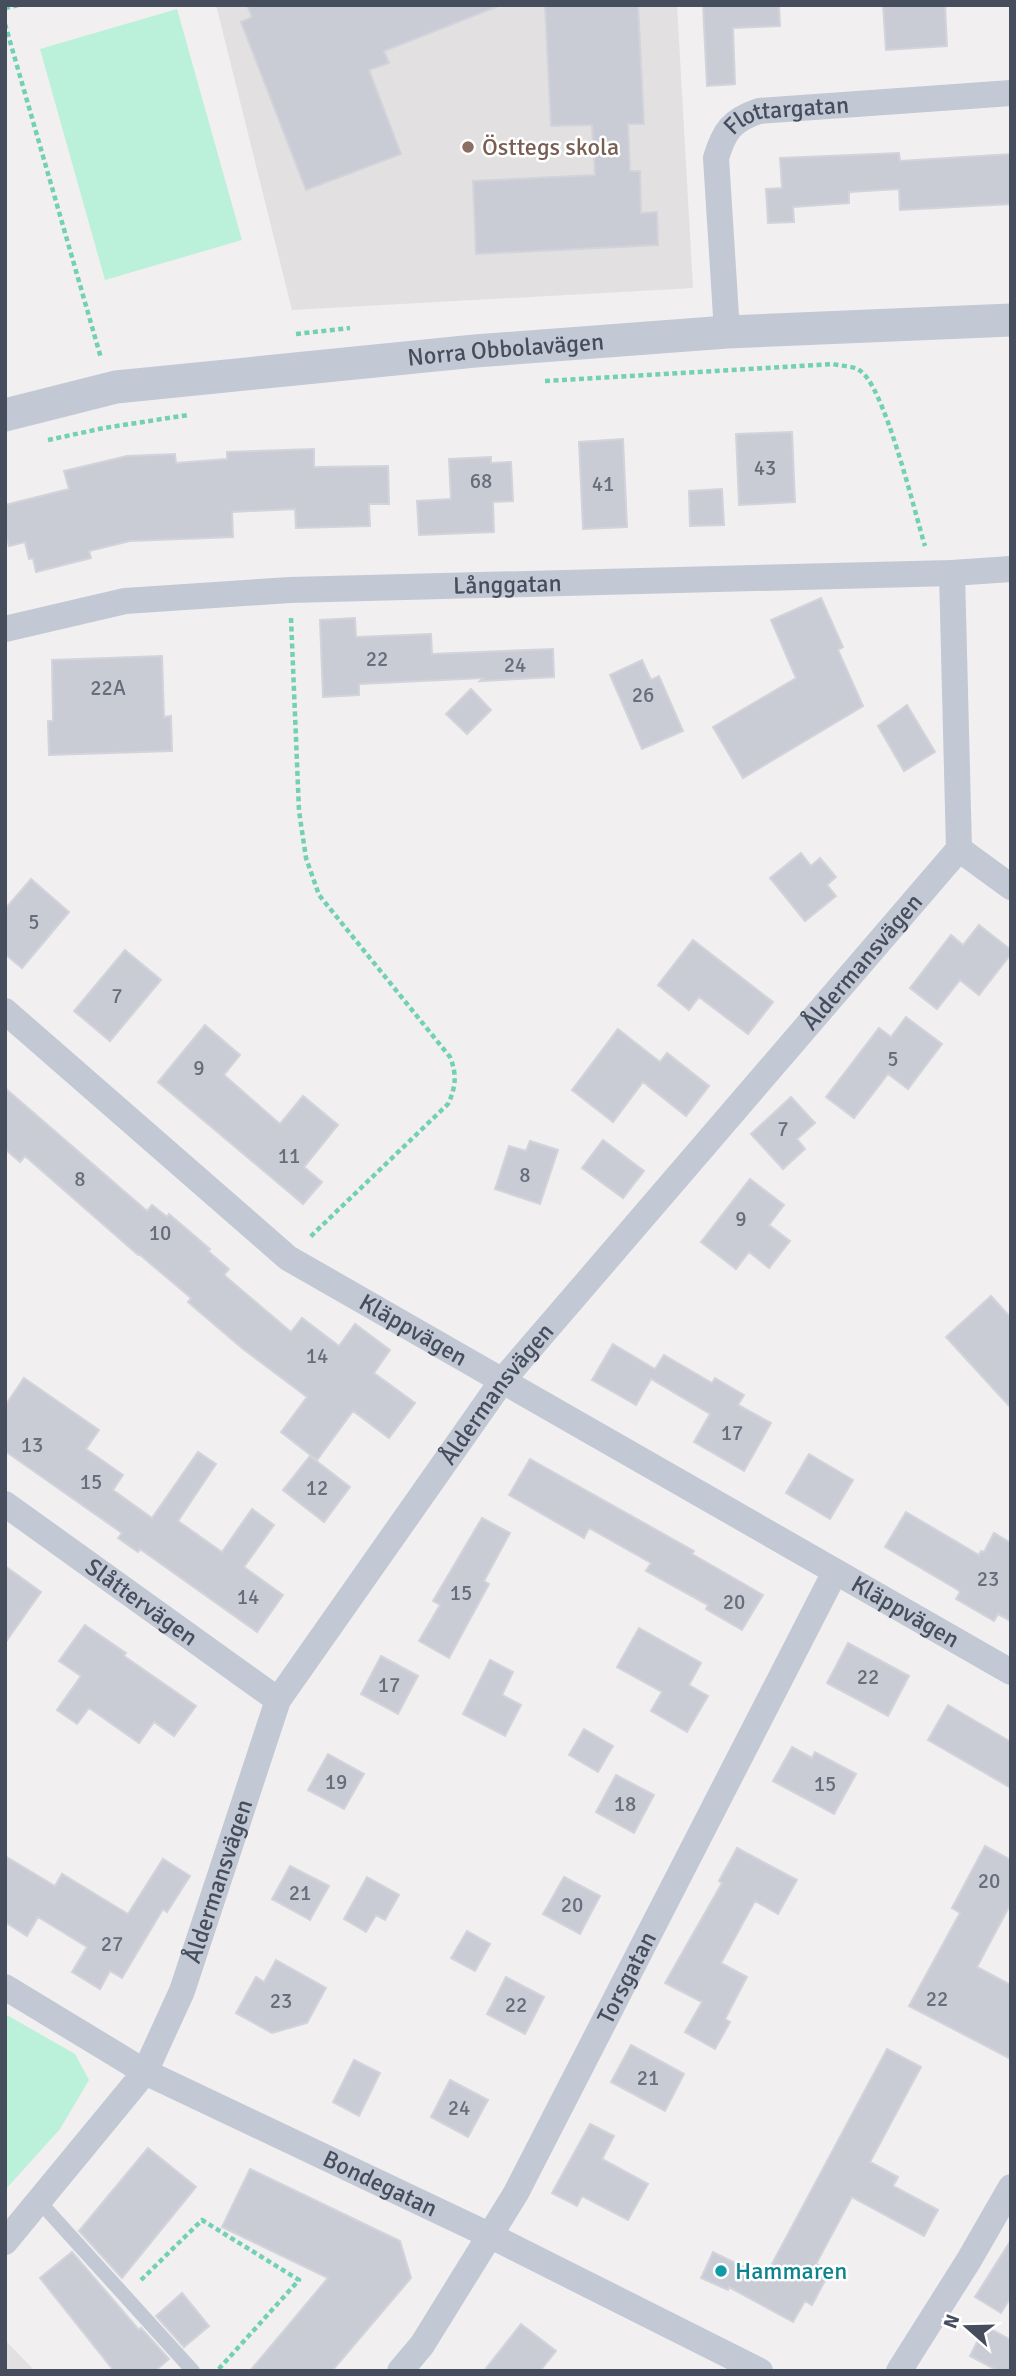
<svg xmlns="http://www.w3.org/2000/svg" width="1016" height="2376" font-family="Signika,sans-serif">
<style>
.education{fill:#e2e0e1}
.green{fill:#bbf1db}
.building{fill:#caccd5;stroke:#d2d3db;stroke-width:2}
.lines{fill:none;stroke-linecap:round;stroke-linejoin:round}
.path{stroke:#72d0b5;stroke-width:4.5;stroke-dasharray:5 3.5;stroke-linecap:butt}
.service{stroke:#c2c8d4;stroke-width:14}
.minor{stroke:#c2c8d4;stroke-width:26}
.tertiary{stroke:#c2c8d4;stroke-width:33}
.education-dot{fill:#8d6e63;stroke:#fff;stroke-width:2.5}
.culture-dot{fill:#0f9aa8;stroke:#fff;stroke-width:2.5}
.labels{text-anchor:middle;stroke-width:5;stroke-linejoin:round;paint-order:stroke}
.number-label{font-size:21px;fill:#676d7b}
.street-label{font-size:24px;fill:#464d5d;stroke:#fff}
.education-label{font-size:24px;fill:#785e54;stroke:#fff;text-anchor:start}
.culture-label{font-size:24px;fill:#0d838f;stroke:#fff;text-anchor:start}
</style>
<rect width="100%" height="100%" fill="#f1efef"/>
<!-- education -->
<path class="education" d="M216 5H677L693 288 292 310Z
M5 2340 35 2371H5Z"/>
<!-- green -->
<path class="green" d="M177 9 242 240 105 280 40 49Z
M5 2014 75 2054 89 2080 60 2129 5 2190Z"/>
<!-- building -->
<path class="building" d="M247 5H496V7L384 51 389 63 369 70 401 154 306 190 241 22 252 17Z
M545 5H638L644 124H628L630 171H640L641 213 657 212 658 245 476 254 473 181 595 175 592 125 551 126Z
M703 5H779L780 26 733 28 735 84 707 86Z
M883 5H945L947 46 886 50Z
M899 153 900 161 1011 154V204L900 210 899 189 849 192V203L793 207 794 222 768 223 766 189 782 188 780 158Z
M792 432 795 502 739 505 736 434Z
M623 439 627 527 583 529 579 442Z
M314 449V467L388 466 389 504H369L370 526 296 528 295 509 232 512 233 537 130 541 89 551 91 558 36 572 33 558 29 559 25 542 9 546 5 532V505L69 489 64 471 127 456 175 454 176 463 227 459V452Z
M491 457V463L511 462 513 501 493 502 494 532 419 535 417 501 451 499 449 459Z
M722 489 724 525 690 526 689 491Z
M821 598 843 647 838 650 863 706 743 778 713 727 796 678 771 620Z
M355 618 356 637 431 634 432 654 553 649 554 677 480 681 483 678 359 684V695L323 697 320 620Z
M162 656 164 717 171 716 172 751 49 755 48 721H53L52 660Z
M642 660 651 680 659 676 683 731 642 749 610 675Z
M471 689 491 710 467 734 446 714Z
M907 705 935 752 904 771 878 726Z
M801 853 811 866 820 858 836 877 827 885 836 896 805 921 770 878Z
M31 879 69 912 22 968 5 954V909Z
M979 925 1011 950V954L979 995 960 980 937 1009 910 988 951 935 963 945Z
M693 940 773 1002 748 1034 699 997 689 1010 658 985Z
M125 950 161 980 110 1041 74 1011Z
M906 1017 942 1044 908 1089 888 1074 854 1118 826 1097 879 1028 891 1037Z
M205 1025 240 1055 224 1075 280 1124 303 1096 338 1125 304 1167 322 1182 303 1204 158 1082Z
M618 1029 660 1062 667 1053 709 1086 686 1116 643 1082 613 1122 572 1090Z
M5 1088 147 1211 152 1205 167 1217 169 1214 210 1249 208 1251 229 1269 224 1275 291 1332 302 1318 339 1346 355 1324 390 1350 374 1373 415 1403 389 1438 353 1411 317 1460 281 1432 307 1397 243 1349 188 1302 191 1298 139 1254 138 1255 25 1156 20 1162 5 1149Z
M791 1097 815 1123 797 1139 805 1149 783 1169 751 1134Z
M603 1140 644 1171 623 1198 582 1168Z
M530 1141 558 1150 540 1204 495 1189 509 1146 526 1151Z
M750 1179 784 1205 769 1225 790 1241 769 1268 749 1252 736 1269 701 1242Z
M991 1296 1011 1318V1408L946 1337Z
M613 1344 655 1369 664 1355 712 1383 715 1378 744 1395 738 1405 771 1423 744 1471 694 1442 710 1414 651 1379 636 1405 592 1380Z
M24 1378 99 1430 86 1449 123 1475 113 1490 152 1518 198 1452 216 1464 178 1521 222 1552 252 1509 274 1525 244 1567 283 1595 257 1632 140 1549 138 1552 118 1538 122 1533 5 1451V1406Z
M809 1454 853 1480 830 1519 786 1493Z
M310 1456 350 1487 324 1522 283 1490Z
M530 1459 694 1551 692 1554 763 1595 742 1630 706 1609 708 1605 646 1571 651 1563 589 1528 584 1538 509 1495Z
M906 1512 979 1555 981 1551 984 1552 994 1533 1011 1543V1621L998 1614 994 1621 956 1599 960 1592 958 1590 885 1547Z
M482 1518 510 1533 484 1581 489 1584 449 1658 419 1641 440 1605 433 1601Z
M5 1566 41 1592 5 1643Z
M85 1625 126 1653 124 1656 196 1706 174 1736 154 1722 139 1743 89 1708 77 1724 57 1710 81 1676 59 1661Z
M639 1628 701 1663 689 1685 708 1696 687 1732 651 1711 662 1692 617 1667Z
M848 1643 909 1676 888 1716 827 1683Z
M381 1656 418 1676 398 1714 361 1694Z
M490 1660 513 1672 502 1695 521 1705 505 1736 463 1714Z
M948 1705 1011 1742V1788L928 1740Z
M584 1729 613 1746 598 1772 569 1755Z
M792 1747 812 1758 815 1752 856 1774 834 1814 773 1781Z
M328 1754 364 1774 344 1809 308 1790Z
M616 1775 654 1795 634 1833 596 1812Z
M985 1846 1011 1860V1903L977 1967 1011 1985V2059L909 2006 960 1913 952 1908Z
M737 1848 797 1880 778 1914 755 1901 721 1963 747 1977 725 2019 730 2022 715 2049 685 2032 702 2002 665 1983 722 1883 719 1881Z
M5 1856 55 1886 62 1874 128 1914 163 1859 190 1876 167 1912 163 1909 122 1978 110 1971 100 1989 72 1972 87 1947 38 1917 27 1936 5 1922Z
M290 1866 329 1886 310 1920 272 1899Z
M367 1877 399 1895 385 1920 376 1915 366 1932 344 1919Z
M564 1877 600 1896 580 1934 543 1914Z
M467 1931 490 1944 475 1971 451 1958Z
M276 1960 326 1988 307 2023 272 2033 236 2013 256 1977 264 1982Z
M506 1977 544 1997 525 2034 487 2014Z
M631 2045 684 2074 665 2111 611 2082Z
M887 2049 921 2067 870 2162 898 2177 893 2186 938 2210 924 2236 852 2197 816 2264 830 2271 812 2305 805 2301 793 2322 729 2287 728 2290 701 2278 713 2252 765 2277Z
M354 2060 380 2073 359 2116 333 2102Z
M450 2080 488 2100 468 2137 431 2117Z
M590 2124 614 2136 602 2159 648 2184 628 2220 582 2196 577 2206 552 2193Z
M148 2148 196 2187 122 2278 79 2231Z
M250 2169 400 2241 411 2278 332 2371H250L328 2278 222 2227Z
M1011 2240V2297L1001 2313 975 2297Z
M72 2252 139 2330 141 2328 169 2359 155 2371H114L40 2278Z
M182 2293 209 2326 184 2347 156 2316Z
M521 2324 556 2351 540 2371H484Z
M985 2326 1011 2340V2371H998L970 2356Z"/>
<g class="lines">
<!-- path -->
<path class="path" d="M5 8 19 5
M5 24 101 358
M296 334 350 328
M545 381 833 364C841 366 853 366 859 370 884 383 915 514 925 546
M48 440 104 428 188 415
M291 618 299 811 306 858 319 895 450 1057C457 1074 456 1087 448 1104L309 1238
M141 2280 202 2220 299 2280 217 2371"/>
<!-- service -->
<path class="service" d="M38 2200 193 2371"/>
<!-- minor -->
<g class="minor">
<path id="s1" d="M727 332 716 158C724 131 732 120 759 111L1011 93"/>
<path id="s2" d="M5 629 125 601 290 590 952 573 1011 569"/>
<path d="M959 849 1011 887"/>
<path id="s3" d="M5 1011 288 1258 1011 1672"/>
<path id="s4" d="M5 1504 278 1700"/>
<path id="s5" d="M5 1987 145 2072 491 2236 760 2371"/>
<path id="s6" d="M5 2242 145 2072 182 1991 278 1700 502 1381 959 849 952 573"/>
<path id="s7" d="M400 2371 422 2345 516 2193 835 1572"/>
<path d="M899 2371 969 2260 1011 2187"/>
</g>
<!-- tertiary -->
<path class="tertiary" id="s8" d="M5 415 116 387 475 351 727 332 1011 320"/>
</g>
<!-- markers -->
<circle class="education-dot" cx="468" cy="147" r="7"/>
<circle class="culture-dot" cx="721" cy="2271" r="7"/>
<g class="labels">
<!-- number labels -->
<g class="number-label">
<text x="765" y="475">43</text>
<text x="481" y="488">68</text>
<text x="603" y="491">41</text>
<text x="377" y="666">22</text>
<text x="515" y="672">24</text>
<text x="108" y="695">22A</text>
<text x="643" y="702">26</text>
<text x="34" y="929">5</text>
<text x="117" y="1003">7</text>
<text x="893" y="1066">5</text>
<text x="199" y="1075">9</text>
<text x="783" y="1136">7</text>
<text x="289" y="1163">11</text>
<text x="525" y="1182">8</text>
<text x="80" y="1186">8</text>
<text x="741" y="1226">9</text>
<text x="160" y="1240">10</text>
<text x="317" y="1363">14</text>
<text x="732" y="1440">17</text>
<text x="32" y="1452">13</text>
<text x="91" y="1489">15</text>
<text x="317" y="1495">12</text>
<text x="988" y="1586">23</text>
<text x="461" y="1600">15</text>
<text x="248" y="1604">14</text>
<text x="734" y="1609">20</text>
<text x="868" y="1684">22</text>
<text x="389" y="1692">17</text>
<text x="336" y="1789">19</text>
<text x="825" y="1791">15</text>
<text x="625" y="1811">18</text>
<text x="989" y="1888">20</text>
<text x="300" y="1900">21</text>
<text x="572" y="1912">20</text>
<text x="112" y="1951">27</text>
<text x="937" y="2006">22</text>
<text x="281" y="2008">23</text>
<text x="516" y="2012">22</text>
<text x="648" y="2085">21</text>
<text x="459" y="2115">24</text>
</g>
<!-- street labels -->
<g class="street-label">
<text dy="8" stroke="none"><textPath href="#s1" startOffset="268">Flottargatan</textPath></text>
<text dy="8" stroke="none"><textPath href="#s8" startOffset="506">Norra Obbolavägen</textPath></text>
<text dy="8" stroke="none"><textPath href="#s2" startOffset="506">Långgatan</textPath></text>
<text dy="8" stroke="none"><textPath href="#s6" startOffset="1558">Åldermansvägen</textPath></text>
<text dy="8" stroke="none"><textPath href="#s3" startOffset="520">Kläppvägen</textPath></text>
<text dy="8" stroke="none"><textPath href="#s6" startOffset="992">Åldermansvägen</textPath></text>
<text dy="8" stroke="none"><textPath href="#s4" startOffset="168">Slåttervägen</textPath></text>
<text dy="8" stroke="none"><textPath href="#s3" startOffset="1087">Kläppvägen</textPath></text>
<text dy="8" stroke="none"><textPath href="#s6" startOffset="425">Åldermansvägen</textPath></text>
<text dy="8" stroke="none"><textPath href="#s7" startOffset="455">Torsgatan</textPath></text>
<text dy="8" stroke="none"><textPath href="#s5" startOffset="424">Bondegatan</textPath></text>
</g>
<!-- education labels -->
<g class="education-label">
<text x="482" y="155">Östtegs skola</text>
</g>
<!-- culture labels -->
<g class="culture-label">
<text x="735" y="2279">Hammaren</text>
</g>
</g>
<!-- border -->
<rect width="1016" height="2376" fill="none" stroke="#464d5d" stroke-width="14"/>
<!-- north arrow -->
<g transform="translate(967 2327) rotate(290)" stroke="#ffffff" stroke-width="5" paint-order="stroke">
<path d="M0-5L12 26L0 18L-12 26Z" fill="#464d5d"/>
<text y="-10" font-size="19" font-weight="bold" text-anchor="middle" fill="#464d5d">N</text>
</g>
</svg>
